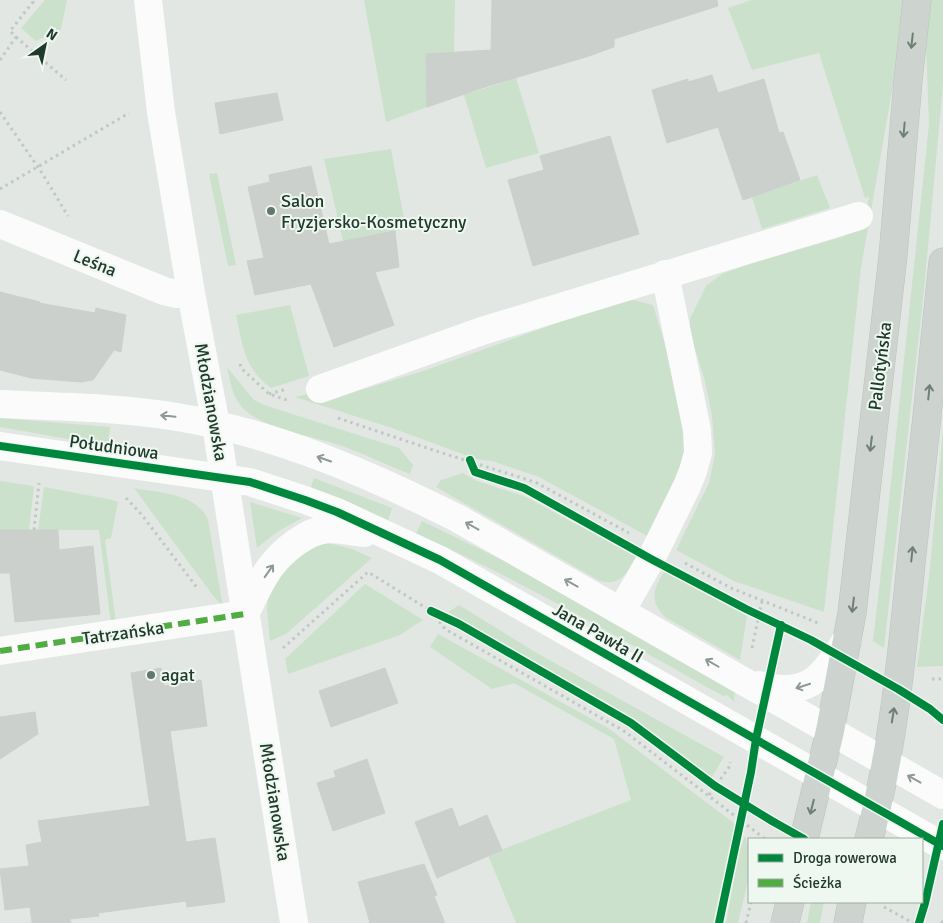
<svg xmlns="http://www.w3.org/2000/svg" width="943" height="923" font-family="Signika,sans-serif">
<style>
.green{fill:#cbe1cb}
.building{fill:#cbd0cc;stroke:#cbd0cc}
.lines{fill:none;stroke-linecap:round;stroke-linejoin:round}
.major-casing{stroke:#bbc4bf;stroke-width:29}
.path{stroke:#bfc8c3;stroke-width:3;stroke-dasharray:2.5 4;stroke-linecap:butt}
.minor{stroke:#fbfbfb;stroke-width:28}
.major{stroke:#cdd4d0;stroke-width:28}
.quiet{stroke:#52ac44;stroke-width:6;stroke-dasharray:12 6;stroke-linecap:butt}
.cycleway-casing{stroke:#eff7f1;stroke-width:11}
.cycleway{stroke:#00873e;stroke-width:8}
.oneway{stroke:#6e7f76}
.oneway2{stroke:#8e9a94}
.poi-dot{fill:#64776c;stroke:#eff7f1;stroke-width:2}
.labels{text-anchor:middle;stroke-width:4;stroke-linejoin:round;paint-order:stroke}
.poi-label{font-size:18px;fill:#203a2c;stroke:#eff7f1;text-anchor:start}
.street-label{font-size:18px;fill:#203a2c;stroke:#eff7f1}
</style>
<rect width="100%" height="100%" fill="#e2e7e3"/>
<!-- green -->
<path class="green" d="M45 0H67L61 29 36 41 21 28Z
M364 0H455L454 52 426 54 427 107 386 122Z
M751 0H908L861 268 824 612 734 581 676 550 709 483 715 454 712 416 705 381 690 333V319L706 286 722 274 749 264 842 237 863 228 869 197 865 198 819 53 752 70 728 8Z
M927 0H943V85L940 118 924 290 884 648 873 641 887 520 929 124 926 46Z
M516 78 539 153 486 168 464 95Z
M391 149 406 229 343 241 324 159Z
M217 173 236 265 228 266 209 174Z
M817 175 830 208 762 229 752 197Z
M633 300 653 305 675 378 687 449 683 465 651 538 539 477 492 461 476 459 392 428 295 397 308 394 335 398 423 371 616 302Z
M290 305 309 376 271 388C244 368 243 346 236 315Z
M227 367 254 400 264 405 399 448 413 465 410 474C386 465 363 453 339 445 312 436 259 428 241 406 232 396 230 380 227 367Z
M0 418 110 427 108 446 0 427Z
M943 430V666L917 667 929 577Z
M463 473 477 481 526 497 638 558C628 573 618 588 598 580L436 487 441 480Z
M314 478 392 508 388 521 310 490Z
M0 481 34 486 29 530H0Z
M44 487 108 499 118 502 111 538 105 540 116 623 111 624 99 530H38Z
M134 488C159 493 197 493 208 520L223 607 214 597Z
M250 502 302 518 277 532 257 548Z
M422 521 525 571 735 687 734 702 727 695 723 696C622 640 522 580 416 534Z
M325 542 352 549 372 558 286 634 270 641 267 609 269 589 289 558Z
M664 572 747 616 740 660 665 617C649 600 653 590 664 572Z
M365 584 423 620 400 635 288 674 285 659Z
M459 605 535 652 724 757 711 778 632 717 448 612Z
M438 634 608 728 735 824 713 923H516L488 855 631 800 614 739 514 683 492 689 430 647Z
M745 836C756 864 744 895 738 923H726L739 852Z
M811 902H824L820 923H807Z"/>
<!-- building -->
<path class="building" d="M492 0H717L718 6 614 39V47L586 57 491 85 427 107 426 54 491 50Z
M712 75 718 93 764 79 779 133 783 132 800 180 743 200 718 127 667 143 652 90 688 79V82Z
M277 93 283 120 220 134 215 103Z
M610 136 639 234 533 266 508 180 544 170 540 156Z
M311 166 329 244 395 231 399 267 375 272 394 325 334 347 311 284 255 295 247 261 264 258 248 187 270 182 269 175Z
M0 292 40 302 39 303 95 313 96 308 126 315 121 352 114 350 93 380 81 382 31 378 0 370Z
M0 530H58L59 550 93 546 100 614 15 622 10 573H0Z
M161 668 164 686 201 680 207 726 170 731 186 842 215 838 225 902 187 907 186 901 98 913 99 916 70 919 71 923H32L30 907 5 910 0 869 29 866 26 845 42 842 38 821 150 806 131 673Z
M385 668 398 703 331 727 319 691Z
M35 712 38 734 0 759V717Z
M367 759 385 813 333 831 317 783 336 777 334 771Z
M452 808 459 827 487 815 502 850 437 878 415 822Z
M424 864 437 895 434 896 445 923H370L358 882Z"/>
<g class="lines">
<!-- major casing -->
<g class="major-casing">
<path id="major" d="M804 839 830 731 852 613 893 256 908 81 917 0
M869 839C893 749 902 656 911 563 922 463 933 362 943 262
M785 923 790 902
M848 923 852 902"/>
</g>
<!-- path -->
<path class="path" d="M16 37 66 80
M0 60 16 37 10 31 33 2 31 0
M0 112 42 173 68 216
M0 189 129 113
M240 364 241 368 269 394 290 401
M269 394 287 389
M338 418 436 451 535 482 629 533
M126 498 142 515 198 589
M34 530 39 483
M685 563 731 588 818 623
M283 648 368 572 431 611 445 629 624 731 765 839
M752 648 762 601
M932 679H943
M709 795 730 766V762
M884 907 913 923
M746 923 751 902
M942 923 943 920"/>
<!-- minor -->
<path class="minor" d="M148 0 161 112 191 293 216 425 294 923
M0 224 164 291 176 294 191 293
M320 389 482 331 859 216
M0 404C59 407 119 407 177 417 275 433 369 474 457 518L943 795
M0 446 250 482 305 500 337 512 440 560 943 846
M621 611 651 559 687 486 693 471 698 453 697 430 665 274
M245 614C253 599 259 583 269 569 282 551 307 530 329 529 341 529 353 532 364 533
M0 651 245 614
M759 685C809 699 822 677 847 639"/>
<!-- major -->
<use href="#major" class="major"/>
<!-- quiet -->
<path class="quiet" d="M0 651 245 614"/>
<!-- cycleway casing -->
<g class="cycleway-casing">
<path id="cycleway" d="M0 446 250 482 305 500 337 512 440 560 943 846
M470 460 475 472 524 488 651 559 746 609 811 640 898 689 930 709 943 720
M431 611 459 624 631 723 715 786 772 821 804 839
M719 923 751 772 756 739 781 625
M919 923 925 903 943 824"/>
</g>
<!-- cycleway -->
<use href="#cycleway" class="cycleway"/>
</g>
<!-- one-way arrows -->
<defs><path id="oneway-shaft" d="M-6 0H5M1.5-3L5.5 0L1.5 3" fill="none" stroke-width="1.6" stroke-linecap="round" stroke-linejoin="round" transform="scale(1.25)"/></defs>
<g class="oneway">
<use href="#oneway-shaft" transform="translate(912 41) rotate(96)"/>
<use href="#oneway-shaft" transform="translate(904 130) rotate(95)"/>
<use href="#oneway-shaft" transform="translate(929 392) rotate(-84)"/>
<use href="#oneway-shaft" transform="translate(871 444) rotate(97)"/>
<use href="#oneway-shaft" transform="translate(912 554) rotate(-84)"/>
<use href="#oneway-shaft" transform="translate(853 605) rotate(97)"/>
<use href="#oneway-shaft" transform="translate(893 715) rotate(-81)"/>
<use href="#oneway-shaft" transform="translate(812 807) rotate(104)"/>
</g>
<g class="oneway2">
<use href="#oneway-shaft" transform="translate(168 416) rotate(-174)"/>
<use href="#oneway-shaft" transform="translate(324 459) rotate(-161)"/>
<use href="#oneway-shaft" transform="translate(472 526) rotate(-151)"/>
<use href="#oneway-shaft" transform="translate(269 571) rotate(-55)"/>
<use href="#oneway-shaft" transform="translate(571 583) rotate(-151)"/>
<use href="#oneway-shaft" transform="translate(712 663) rotate(-150)"/>
<use href="#oneway-shaft" transform="translate(803 686) rotate(162)"/>
<use href="#oneway-shaft" transform="translate(914 779) rotate(-151)"/>
</g>
<!-- markers -->
<g class="poi-dot">
<circle cx="271" cy="211" r="5"/>
<circle cx="151" cy="675" r="5"/>
</g>
<g class="labels">
<!-- poi labels -->
<g class="poi-label">
<text x="281" y="207">Salon<tspan x="281" dy="21">Fryzjersko-Kosmetyczny</tspan></text>
<text x="161" y="681">agat</text>
</g>
<!-- street labels -->
<g class="street-label">
<text transform="translate(95 263) rotate(22)" y="6">Leśna</text>
<text transform="translate(880 366) rotate(-83)" y="6">Pallotyńska</text>
<text transform="translate(211 402) rotate(80)" y="6">Młodzianowska</text>
<text transform="translate(114 447) rotate(8)" y="6">Południowa</text>
<text transform="translate(123 633) rotate(-8)" y="6">Tatrzańska</text>
<text transform="translate(598 633) rotate(30)" y="6">Jana Pawła II</text>
<text transform="translate(275 802) rotate(81)" y="6">Młodzianowska</text>
</g>
</g>
<!-- legend -->
<rect x="748" y="838" width="175" height="65" fill="#eff7f1" stroke="#9caba2"/>
<rect x="758" y="854" width="25" height="8" fill="#00873e" stroke="#9caba2"/>
<text x="793" y="863" font-size="15" fill="#203a2c">Droga rowerowa</text>
<rect x="758" y="879" width="25" height="8" fill="#52ac44" stroke="#9caba2"/>
<text x="793" y="888" font-size="15" fill="#203a2c">Ścieżka</text>
<!-- north arrow -->
<g transform="translate(45 45) rotate(33)" stroke="#eff7f1" stroke-width="4" paint-order="stroke">
<path d="M0-4L9 19L0 12L-9 19Z" fill="#203a2c"/>
<text y="-8" font-size="14" font-weight="bold" text-anchor="middle" fill="#203a2c">N</text>
</g>
</svg>
